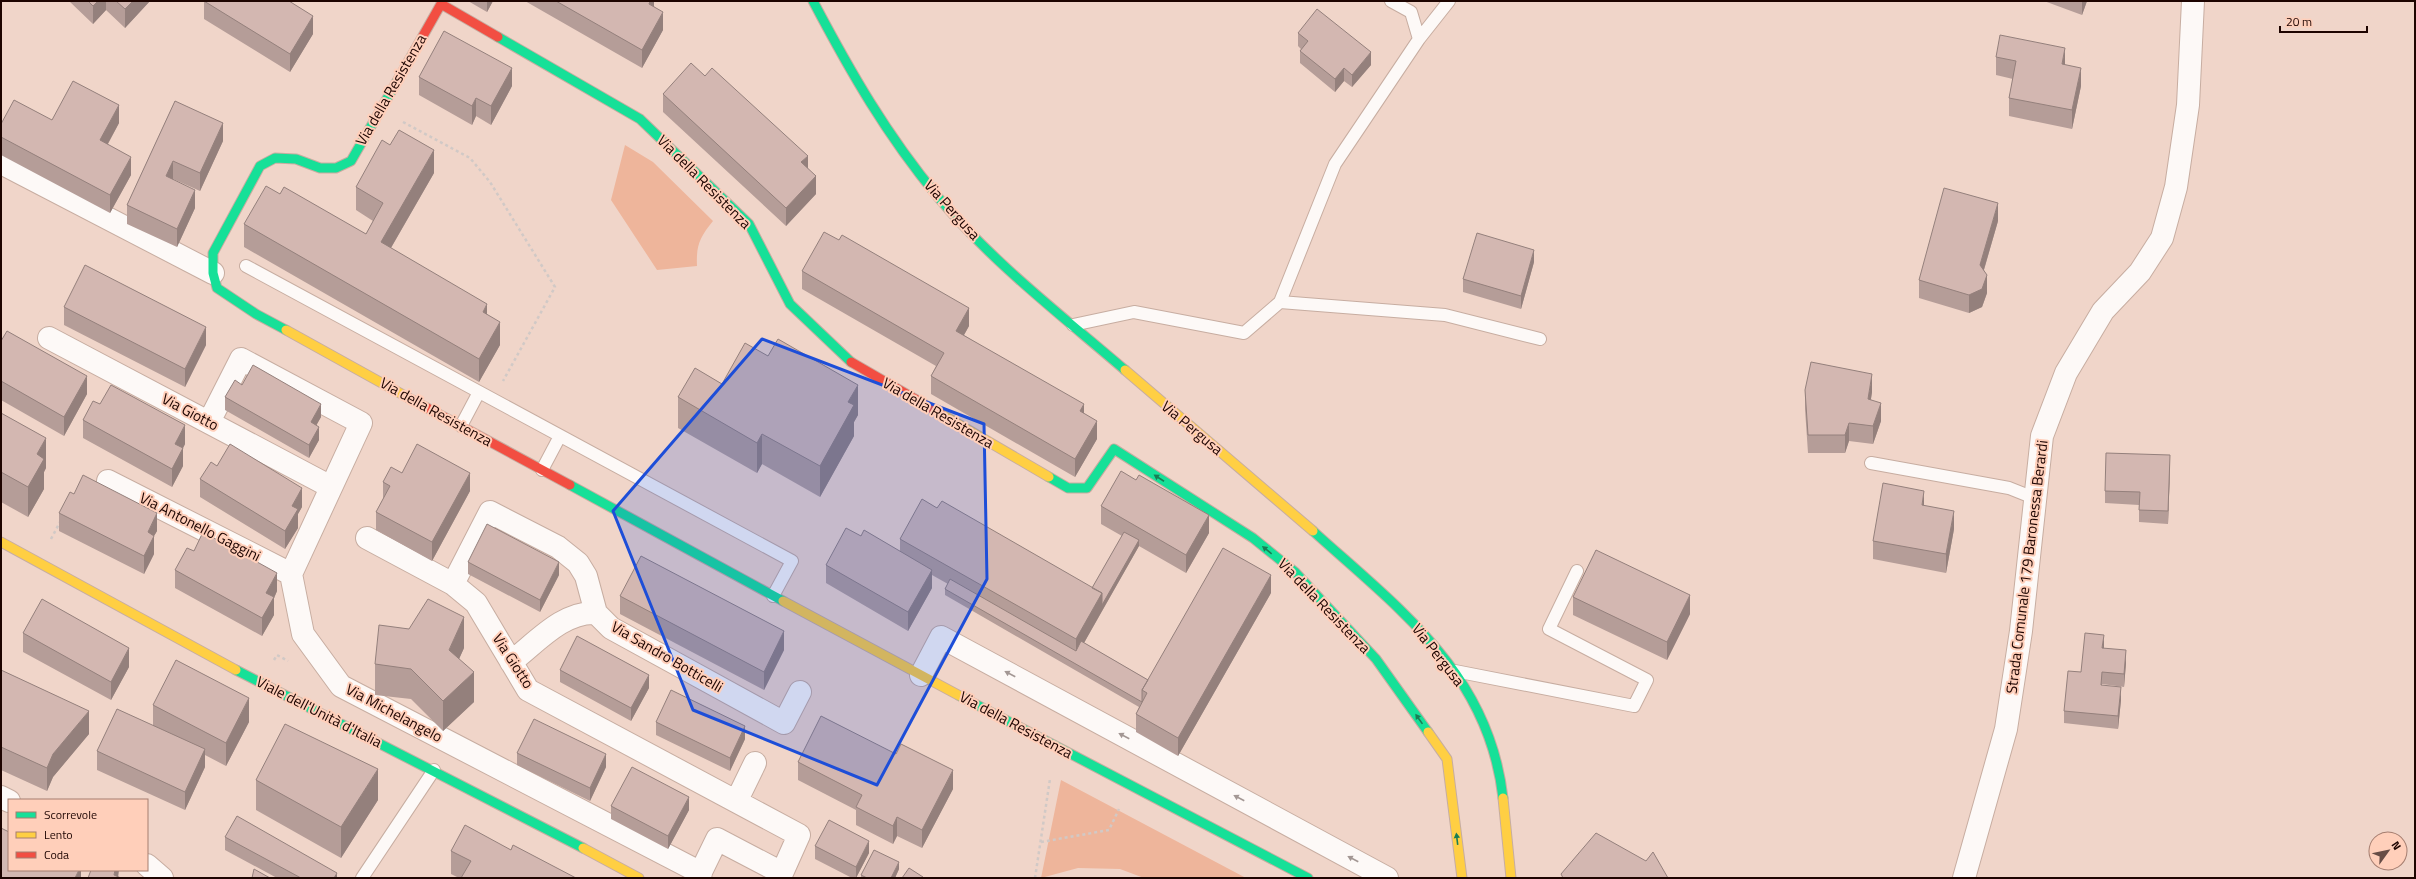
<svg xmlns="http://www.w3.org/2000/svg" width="2416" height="879" font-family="'Titillium Web',sans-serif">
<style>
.green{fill:#eeb59b}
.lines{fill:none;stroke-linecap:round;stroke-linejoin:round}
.lane-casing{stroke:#c7ada1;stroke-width:14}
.street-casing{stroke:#c7ada1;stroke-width:24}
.fast-casing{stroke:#c7ada1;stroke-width:11}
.slow-casing{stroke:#c7ada1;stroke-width:11}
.jam-casing{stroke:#c7ada1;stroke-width:11}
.path{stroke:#d1c9c6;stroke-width:2.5;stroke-dasharray:3 3;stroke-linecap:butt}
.lane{stroke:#fdf9f7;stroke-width:12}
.street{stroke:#fdf9f7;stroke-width:22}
.fast{stroke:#16e098;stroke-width:9}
.slow{stroke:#ffcf43;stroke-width:9}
.jam{stroke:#f24e42;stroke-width:9}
.wall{fill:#b59d98}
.shaded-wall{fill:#94807c}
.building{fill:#d3b7b1;stroke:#94807c}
.oneway{fill:#197d54}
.oneway2{fill:#a39794}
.marked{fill:#1d4ed8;fill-opacity:0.2;stroke:#1d4ed8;stroke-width:3;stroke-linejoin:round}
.labels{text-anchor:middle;stroke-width:4;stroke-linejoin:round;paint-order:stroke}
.street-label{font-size:15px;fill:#1d0400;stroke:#ffcfba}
</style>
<rect width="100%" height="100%" fill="#f0d5c9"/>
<!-- green -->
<path class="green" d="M625 145 653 162 713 221C700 237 696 245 697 266L657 270 611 200Z
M1061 780 1246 878H1144L1120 869 1078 868 1041 878Z"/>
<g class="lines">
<!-- lane casing -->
<g class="lane-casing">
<path id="lane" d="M1419 39 1449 1
M246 266 792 561 773 596
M1280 302 1445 315 1540 339
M1073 325 1134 312 1244 333 1280 302 1335 164 1419 39 1411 12 1391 1
M461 426 479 392
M1871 463 2009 488 2034 498
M542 470 560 436
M1455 671 1634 706 1647 680 1549 629 1577 571
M362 878 434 770"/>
</g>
<!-- street casing -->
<g class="street-casing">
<path id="street" d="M1 163 213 273
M49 338 331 487
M209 422 241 359 361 423 291 574 303 634 341 686 701 873
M108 481 291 574
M367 538 453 584 476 603 528 690 799 835 782 873 717 839 698 878
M453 584 490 512 558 547 578 563 586 576 596 613 611 628 784 723 800 692
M511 662C536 643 563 611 596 613
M921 675 941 637 1387 878
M1 797 9 801
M737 800 755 763
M147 865 162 878
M1964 878 2006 729 2021 631 2042 436 2066 373 2103 311 2140 272 2162 238 2176 187 2188 105 2193 1"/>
</g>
<!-- fast casing -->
<g class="fast-casing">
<path id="fast" d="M813 1C851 73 886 134 938 197 992 262 1061 315 1125 370
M498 37 640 119 749 224 790 304 851 362
M286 330 256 314 217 288 213 273V253L260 166 275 158 296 159 320 168H336L351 161 415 50
M1049 477 1068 488H1087L1114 449 1253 538 1295 572 1376 659 1428 732
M570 485 783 601
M1313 531C1399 609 1489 673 1503 798
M236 670 583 848
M960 696 1308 878"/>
</g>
<!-- slow casing -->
<g class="slow-casing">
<path id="slow" d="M286 330 407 397
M1125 370 1313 531
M941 414 1049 477
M1 542 236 670
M783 601 960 696
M1428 732 1447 759 1462 878
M1503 798 1511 878
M583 848 639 878"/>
</g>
<!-- jam casing -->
<g class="jam-casing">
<path id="jam" d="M415 50 441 4 498 37
M851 362 941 414
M407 397 570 485"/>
</g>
<!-- path -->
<path class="path" d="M403 122 470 158 490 182 555 287 503 381
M51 539 60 522
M274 660 277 655 288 661
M1041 842 1109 830 1119 809
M1035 878 1050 779"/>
<!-- lane -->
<use href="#lane" class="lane"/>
<!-- street -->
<use href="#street" class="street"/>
<!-- fast -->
<use href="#fast" class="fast"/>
<!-- slow -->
<use href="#slow" class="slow"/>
<!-- jam -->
<use href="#jam" class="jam"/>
</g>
<!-- wall -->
<path class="wall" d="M69 1H150L125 28 106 10 93 24Z
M204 1 313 34 290 72 204 19Z
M468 1H493L487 12Z
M525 1H654V6L663 30 642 68Z
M2044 1H2087L2082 15Z
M1298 33 1371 65 1352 87 1344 81 1335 92 1300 63V51L1301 49 1298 46Z
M1996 57 2065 65 2081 86 2072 129 2009 116V98L2013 79 1996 75Z
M705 76 808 168 816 194 786 226 663 112V94Z
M419 77 512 86 491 125 476 116 472 125 419 95Z
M175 101 223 141 200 191 173 179 195 208 177 247 127 224V205Z
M52 120 119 123 108 144 131 175 110 213 1 155V124Z
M434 173 391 248 487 315 500 345 479 382 244 247V224L280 194 366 234 373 221 356 210V187Z
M1998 221 1984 270 1987 293 1982 307 1969 313 1919 298V280Z
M1534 262 1521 309 1463 292V279Z
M802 271 969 326 964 335 1084 414 1097 439 1075 477 931 394V376L936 366 802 289Z
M64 307 206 345 185 387 64 325Z
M1 341 87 394 64 436 1 400Z
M722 384 858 415 854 422V436L820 497 762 464 757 473 678 428V397Z
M242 385 321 417 316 425 319 440 309 458 225 410V397Z
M1805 390 1872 392 1871 399 1881 421 1873 444 1849 441 1845 453H1808L1805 409Z
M100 404 185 444 183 448V466L172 487 83 438V420Z
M1 413 46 468 44 472V489L28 517 1 502Z
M217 466 302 507 298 514V528L285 549 200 497V479Z
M2170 468 2168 524 2139 522V505L2105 503V491Z
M402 473 470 491 432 561 376 530V512L383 499V482Z
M1924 505 1954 529 1946 573 1873 559V541Z
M1101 506 1209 533 1186 573 1139 546 1084 643 1148 680 1271 593 1178 756 1136 732V714L1139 707 945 595V589L948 584 932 575V588L908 631 826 583V565L900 551V539L937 508 1092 588 1122 536 1101 524Z
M59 513 157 531 154 536V554L144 574 59 531Z
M468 562 559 575 540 612 468 574Z
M175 570 277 591 274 598V615L262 636 175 588Z
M620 596 784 650 764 690 620 614Z
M1573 597 1690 614 1667 660 1573 615Z
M23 633 129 667 111 700 23 652Z
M464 648 459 659 474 702 443 731 411 699 375 695V664Z
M2103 648 2126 663 2124 687 2102 684V686L2121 700 2118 729 2064 723V711L2081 672Z
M1 670 89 734 53 777 47 791 1 770Z
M560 670 649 688 631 721 560 682Z
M153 705 249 722 226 766 205 755V767L185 810 97 770V751L153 726Z
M656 722 745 739 730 771 656 735Z
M517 753 606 767 590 801 517 765Z
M798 762 953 789 922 848 897 836 893 844 856 825V810L798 780Z
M256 780 378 800 341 858 256 810Z
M611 806 689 810 668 849 611 819Z
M225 837 337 878H277L225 850Z
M815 846 869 853 856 878H852L815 859Z
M511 850 576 878H459L451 874V851Z
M899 869 895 878H861V875Z"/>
<!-- shaded-wall -->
<path class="shaded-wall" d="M98 1H106V10L93 24V6Z
M133 1H150L125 28V9Z
M487 1H493L487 12Z
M650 1H654V14L649 4Z
M2082 1H2087L2082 15Z
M663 12V30L642 68V50Z
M313 16V34L290 72V54Z
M2065 48V67L2062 64Z
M1371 52V65L1352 87V75Z
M512 68V86L491 125V106Z
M1344 68V81L1335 92V79Z
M2081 68V86L2072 129V110Z
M476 98V116L472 125V106Z
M119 105V123L100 158V140Z
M223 123V141L200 191V173Z
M434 150V173L381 265V242Z
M808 156V174L801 162Z
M131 157V175L110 213V195Z
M173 161V179L166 195V176Z
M816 176V194L786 226V208Z
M195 190V208L177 247V229Z
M1998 203V221L1980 283V265Z
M1534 250V262L1521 309V296Z
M1987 275V293L1982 307 1969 313V295Z
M487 304V327L483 312Z
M969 308V326L956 349V331Z
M500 322V345L479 382V359Z
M206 327V345L185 387V369Z
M1872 374V392L1868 417V399Z
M87 376V394L64 436V417Z
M858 385V415L854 422V436L820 497V466L848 402Z
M1881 403V421L1873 444V426Z
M321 404V417L311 435V422Z
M1084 404V422L1080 411Z
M1097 421V439L1075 477V459Z
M1849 423V441L1845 453V435Z
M185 425V444L183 448V466L172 487V469L175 444Z
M319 427V440L309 458V445Z
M762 434V464L757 473V443Z
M46 438V468L44 472V489L28 517V487L37 454Z
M2170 455V468L2168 524V511Z
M470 473V491L432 561V542Z
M302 488V507L298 514V528L285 549V531L292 506Z
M1924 491V509L1922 505Z
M1954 511V529L1946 573V554Z
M157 513V531L154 536V554L144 574V556L148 532Z
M1209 515V533L1186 573V555Z
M1139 540V546L1102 611V605Z
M559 562V575L540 612V600Z
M932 570V588L908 631V612Z
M277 573V591L274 598V615L262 636V618L266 593Z
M1271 575V593L1178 756V738Z
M1102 593V611L1076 657V639Z
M1690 595V614L1667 660V642Z
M464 617V648L449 681V650Z
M784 631V650L764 690V672Z
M2104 635V648L2102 661V648Z
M129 648V667L111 700V682Z
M2126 650V663L2124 687V674Z
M474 672V702L443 731V701Z
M649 675V688L631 721V708Z
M2121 687V700L2118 729V716Z
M249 698V722L226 766V743Z
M89 711V734L53 777 47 791V768L53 754Z
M745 726V739L730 771V758Z
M205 749V767L185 810V792Z
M606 754V767L590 801V788Z
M378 769V800L341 858V827Z
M953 770V789L922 848V830Z
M689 797V810L668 849V836Z
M897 817V836L893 844V826Z
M869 841V853L856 878V867Z
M899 862V869L895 878H891Z
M79 870H81V878H75Z
M115 870H119L118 878 114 875Z
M337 873V878H334Z"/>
<!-- building -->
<path class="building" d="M88 1H98L93 6Z
M116 1H133L125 9Z
M204 1H289L313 16 290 54Z
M556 1H650L649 4 663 12 642 50Z
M1317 9 1371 52 1352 75 1344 68 1335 79 1300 51 1308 41 1298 33Z
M444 31 512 68 491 106 476 98 472 106 419 77Z
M2000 35 2065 48 2062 64 2081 68 2072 110 2009 98 2016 61 1996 57Z
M691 63 705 76 712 68 808 156 801 162 816 176 786 208 663 94Z
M73 81 119 105 100 140 131 157 110 195 1 137V124L14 100 52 120Z
M175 101 223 123 200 173 173 161 166 176 195 190 177 229 127 205Z
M399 130 434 150 381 242 487 304 483 312 500 322 479 359 244 224 266 186 280 194 284 187 366 234 383 203 356 187 382 140 390 145Z
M1944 188 1998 203 1980 265 1987 275 1982 289 1969 295 1919 280Z
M824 232 839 240 842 235 969 308 956 331 1084 404 1080 411 1097 421 1075 459 931 376 944 353 802 271Z
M1477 233 1534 250 1521 296 1463 279Z
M85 265 206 327 185 369 64 307Z
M7 331 87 376 64 417 1 381V341Z
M778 339 858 385 848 402 854 405 820 466 762 434 757 443 678 397 695 368 722 384 745 343 768 356Z
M1811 362 1872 374 1868 399 1881 403 1873 426 1849 423 1845 435H1808L1805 390Z
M253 365 321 404 311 422 319 427 309 445 225 397 235 380 242 385Z
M111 385 185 425 175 444 183 448 172 469 83 420 93 401 100 404Z
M1 413 46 438 37 454 44 459 28 487 1 472Z
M230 444 302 488 292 506 298 509 285 531 200 479 211 462 217 466Z
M417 444 470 473 432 542 376 512 390 486 383 482 391 467 402 473Z
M2106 453 2170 455 2168 511 2139 510 2140 492 2105 491Z
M1121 471 1136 480 1139 475 1209 515 1186 555 1101 506Z
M83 475 157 513 148 532 154 536 144 556 59 513 70 492 74 494Z
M1883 483 1924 491 1922 505 1954 511 1946 554 1873 541Z
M922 499 937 508 942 501 1102 593 1076 639 900 539Z
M487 524 559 562 540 600 468 562Z
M846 528 861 536 864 530 932 570 908 612 826 565Z
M203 532 277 573 266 593 274 597 262 618 175 570 187 548 194 551Z
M1124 532 1139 540 1102 605V593L1092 588Z
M1223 548 1271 575 1178 738 1136 714 1147 693 1142 690Z
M1596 550 1690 595 1667 642 1573 597Z
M641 556 784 631 764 672 620 596Z
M950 579 1076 651 1081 641 1148 680 1142 690V702L945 589Z
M42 599 129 648 111 682 23 633Z
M428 599 464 617 449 650 474 672 443 701 411 669 375 664 379 625 409 629Z
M2085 633 2104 635 2102 648 2126 650 2124 674 2102 672 2101 685 2121 687 2118 716 2064 711 2068 671 2081 672Z
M577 636 649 675 631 708 560 670Z
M176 660 249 698 226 743 153 705Z
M1 670 89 711 53 754 47 768 1 747Z
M671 690 745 726 730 758 656 722Z
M117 709 205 749 185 792 97 751Z
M821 716 896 754 901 744 953 770 922 830 897 817 893 826 856 807 862 795 798 762Z
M534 719 606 754 590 788 517 753Z
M285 724 378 769 341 827 256 780Z
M632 767 689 797 668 836 611 806Z
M237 816 337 873 334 878H301L225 837Z
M829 820 869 841 856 867 815 846Z
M465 825 511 850 513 845 576 878H461L471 861 451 851Z
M1 828 9 832V870H79L75 878H1Z
M1596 833 1646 861 1653 852 1668 878H1563L1561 874Z
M874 850 899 862 891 878H867L861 875Z
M909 868 923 877V878H902Z
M254 869 270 878H252Z
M91 870H115L114 875 121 878H88Z"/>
<!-- one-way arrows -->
<defs><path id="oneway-solid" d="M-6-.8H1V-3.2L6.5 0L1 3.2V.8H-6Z"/></defs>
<g class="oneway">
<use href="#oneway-solid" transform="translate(1159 478) rotate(-147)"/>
<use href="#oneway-solid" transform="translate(1267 550) rotate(-141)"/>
<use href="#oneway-solid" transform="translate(1419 719) rotate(-125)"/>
<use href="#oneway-solid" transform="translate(1457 839) rotate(-97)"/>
</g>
<g class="oneway2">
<use href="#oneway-solid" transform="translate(1010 674) rotate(-152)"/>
<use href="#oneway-solid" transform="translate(1124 736) rotate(-152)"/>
<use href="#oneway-solid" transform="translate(1239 798) rotate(-152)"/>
<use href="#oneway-solid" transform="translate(1353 859) rotate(-152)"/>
</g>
<!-- marked area -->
<path class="marked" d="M762 339 984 424 987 579 877 785 693 710 613 511Z"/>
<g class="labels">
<!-- street labels -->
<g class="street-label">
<text transform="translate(391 90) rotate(-60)" y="5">Via della Resistenza</text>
<text transform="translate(704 182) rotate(45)" y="5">Via della Resistenza</text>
<text transform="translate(952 210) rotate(48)" y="5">Via Pergusa</text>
<text transform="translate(190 412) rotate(28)" y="5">Via Giotto</text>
<text transform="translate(436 412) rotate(29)" y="5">Via della Resistenza</text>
<text transform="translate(938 413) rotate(30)" y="5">Via della Resistenza</text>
<text transform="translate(1192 428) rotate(40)" y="5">Via Pergusa</text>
<text transform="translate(200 527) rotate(27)" y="5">Via Antonello Gaggini</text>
<text transform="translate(2027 567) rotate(-83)" y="5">Strada Comunale 179 Baronessa Berardi</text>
<text transform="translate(1324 606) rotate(46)" y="5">Via della Resistenza</text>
<text transform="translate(1438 655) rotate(52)" y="5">Via Pergusa</text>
<text transform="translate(667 657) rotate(30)" y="5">Via Sandro Botticelli</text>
<text transform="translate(513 661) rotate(57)" y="5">Via Giotto</text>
<text transform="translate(319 712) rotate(27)" y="5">Viale dell'Unità d'Italia</text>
<text transform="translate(394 713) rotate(28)" y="5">Via Michelangelo</text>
<text transform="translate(1016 725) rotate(28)" y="5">Via della Resistenza</text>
</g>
</g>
<!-- border -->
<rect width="2416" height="879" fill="none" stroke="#1d0400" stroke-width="4"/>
<!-- legend -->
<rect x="8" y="799" width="140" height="72" fill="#ffcfba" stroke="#a57e70"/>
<rect x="16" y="812" width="20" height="6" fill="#16e098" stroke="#a57e70"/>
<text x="44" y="819" font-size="12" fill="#1d0400">Scorrevole</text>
<rect x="16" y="832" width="20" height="6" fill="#ffcf43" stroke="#a57e70"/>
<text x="44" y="839" font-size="12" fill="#1d0400">Lento</text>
<rect x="16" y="852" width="20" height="6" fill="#f24e42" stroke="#a57e70"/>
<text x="44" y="859" font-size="12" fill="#1d0400">Coda</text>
<!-- north arrow -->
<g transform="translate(2388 851) rotate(57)"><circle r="19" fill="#ffcfba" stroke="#a57e70"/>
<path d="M0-3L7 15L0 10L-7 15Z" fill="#674d46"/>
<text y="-6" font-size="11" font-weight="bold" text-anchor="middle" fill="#1d0400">N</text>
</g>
<!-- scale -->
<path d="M2280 26v6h87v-6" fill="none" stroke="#1d0400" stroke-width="2"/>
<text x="2286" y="26" font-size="12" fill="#1d0400" stroke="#ffcfba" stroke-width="3" paint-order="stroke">20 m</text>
</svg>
